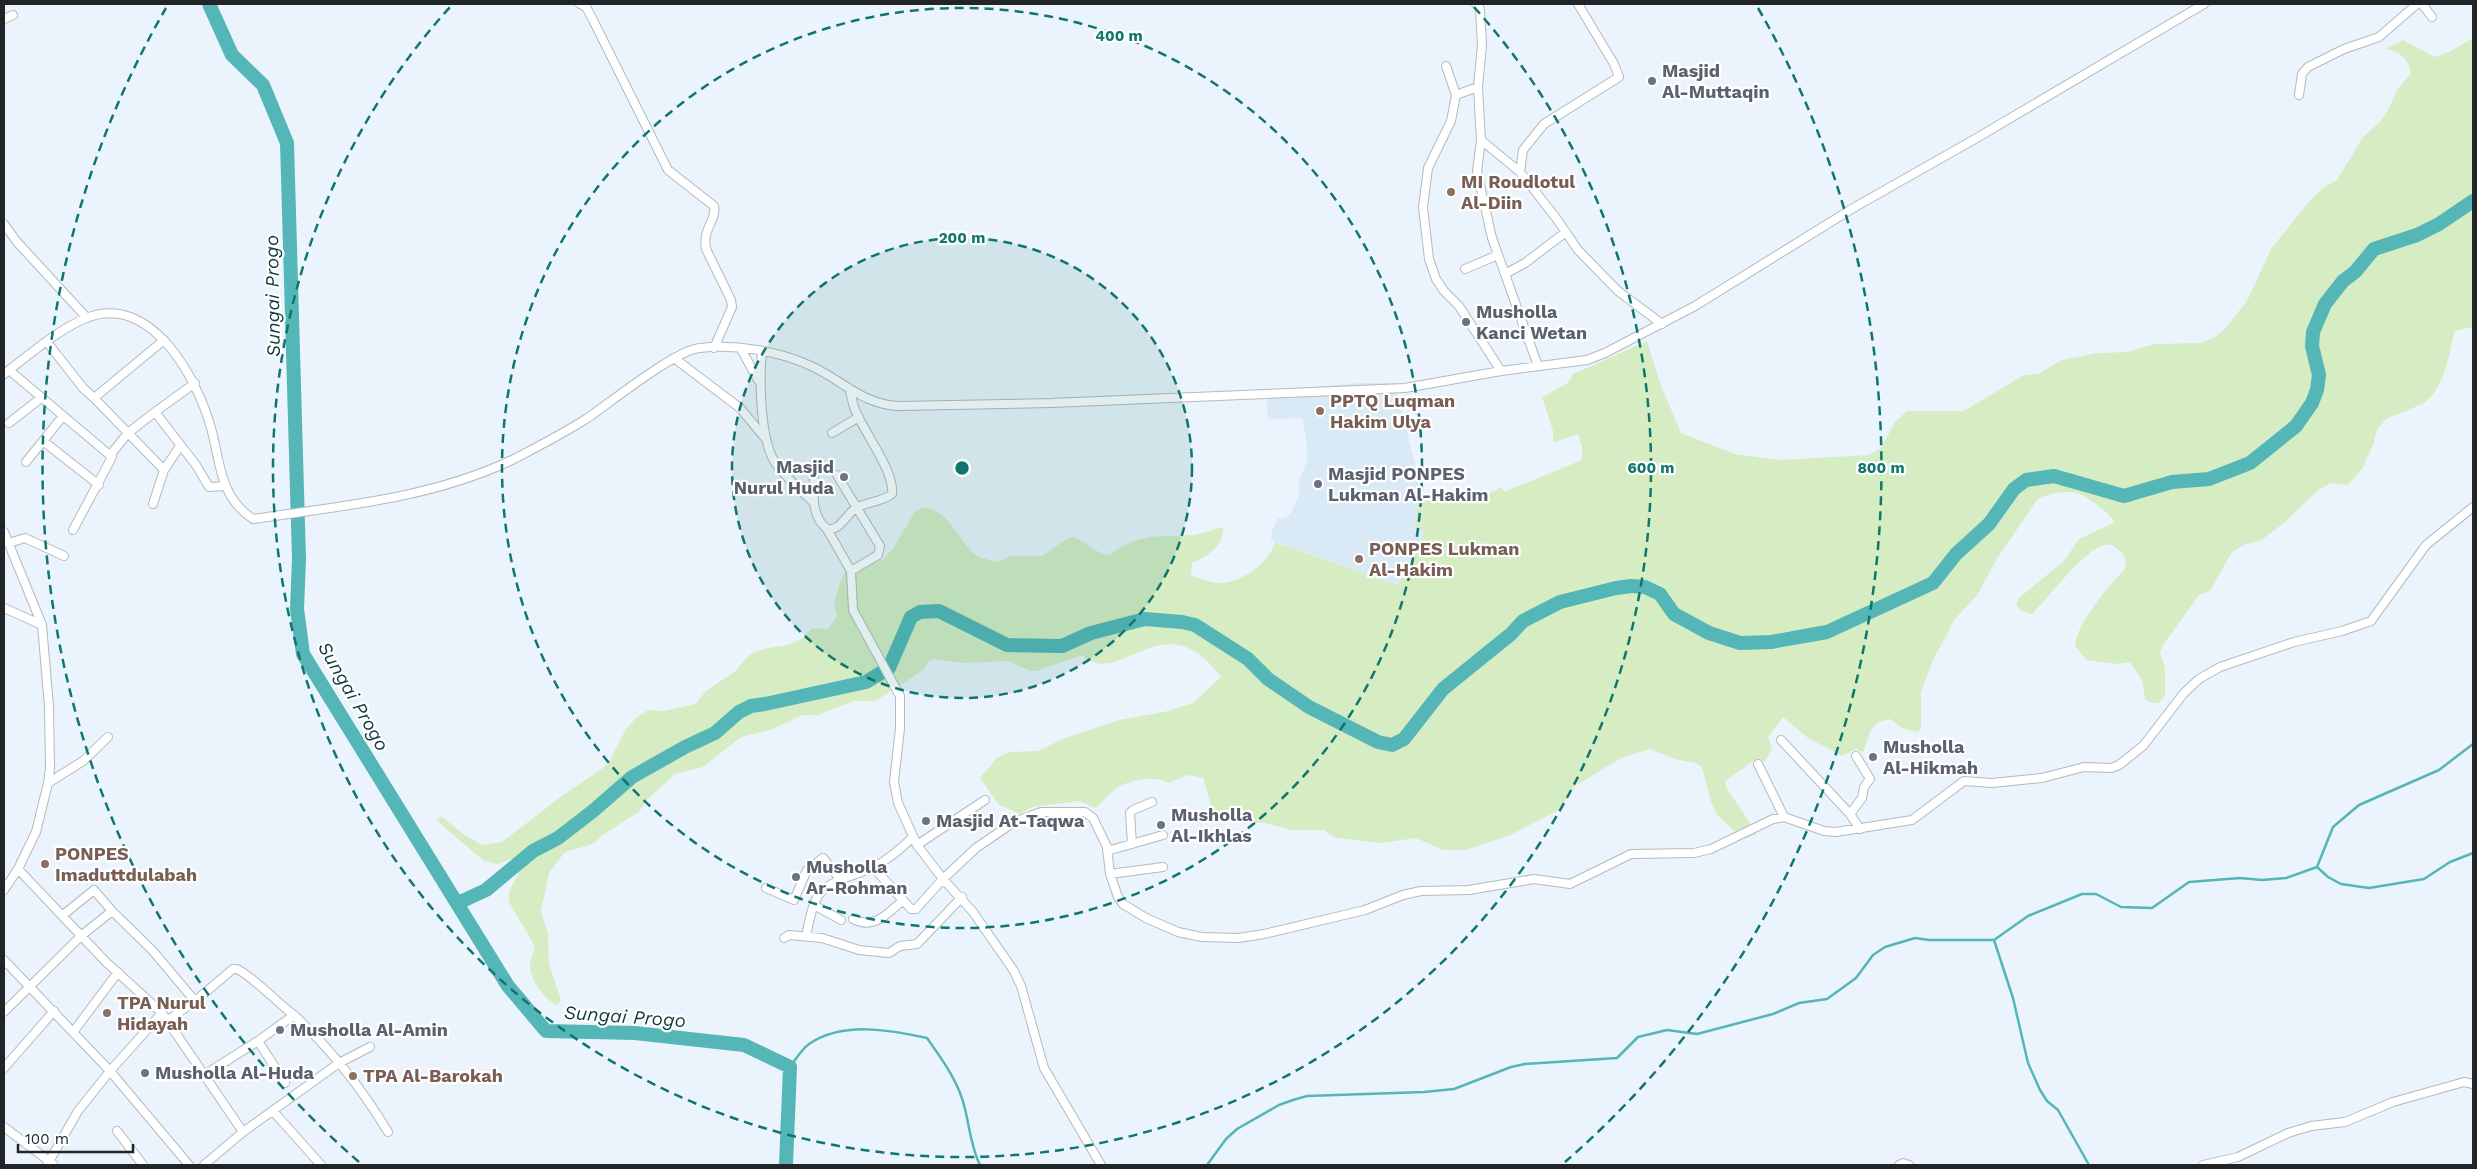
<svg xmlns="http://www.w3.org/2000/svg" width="2477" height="1169" font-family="'Work Sans',sans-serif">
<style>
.built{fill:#d9e9f5}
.green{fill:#d6edc4}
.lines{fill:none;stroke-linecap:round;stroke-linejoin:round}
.stream{stroke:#55b6b7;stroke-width:2.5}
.river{stroke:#55b6b7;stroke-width:14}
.minor-casing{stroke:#b1bac1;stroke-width:10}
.minor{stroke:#fff;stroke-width:8}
.ring{fill:none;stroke:#0f766e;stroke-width:2.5;stroke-dasharray:9 6}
.worship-dot{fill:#6b7280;stroke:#fff;stroke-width:2}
.education-dot{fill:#8d6e63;stroke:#fff;stroke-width:2}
.labels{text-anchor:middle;stroke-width:4.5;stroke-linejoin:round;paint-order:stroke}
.worship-label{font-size:18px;font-weight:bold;fill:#5b616d;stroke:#fff;text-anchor:start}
.education-label{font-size:18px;font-weight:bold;fill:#785e54;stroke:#fff;text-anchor:start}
.water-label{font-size:19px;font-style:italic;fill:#0d3b3c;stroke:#fff}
.centre{fill:#0f766e;stroke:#fff;stroke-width:2.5}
.ring-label{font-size:15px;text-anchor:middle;font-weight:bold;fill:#0f766e;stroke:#fff;stroke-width:4.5;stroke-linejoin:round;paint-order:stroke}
</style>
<rect width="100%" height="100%" fill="#ebf4fc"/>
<!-- built -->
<path class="built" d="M1360 383H1394L1417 471 1420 505 1415 524 1425 534 1399 585 1271 540 1272 531 1278 518H1285L1291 513 1299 495V481L1307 461V448L1303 418 1268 419 1267 402 1269 391Z"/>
<!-- green -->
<path class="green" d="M2473 38V327L2454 331C2451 350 2443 391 2425 402 2413 409 2399 413 2386 419L2377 430 2373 445 2362 469 2348 485 2331 483 2317 491 2284 523 2260 541 2246 544 2232 552 2210 591 2199 595 2163 645 2160 653 2165 667V696L2158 703H2151L2145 699 2142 680 2130 662 2116 664 2087 660 2075 646C2076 624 2109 585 2125 569 2126 562 2126 557 2121 552 2118 550 2115 546 2111 545 2091 539 2047 601 2032 614L2021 611 2016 604 2019 598 2064 561 2079 539 2115 522C2109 513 2086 495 2076 493 2066 490 2044 494 2037 500L1996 560 1978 594 1955 619 1933 660 1921 692V729L1916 732 1902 728 1890 719 1878 722 1870 732 1863 753 1857 749 1842 756 1808 738 1783 717 1768 737 1772 749 1765 761 1755 760 1725 781 1726 787 1757 834 1743 839 1717 815 1711 802 1702 767 1696 763 1674 759 1650 749 1621 758 1575 786 1559 810 1508 836 1465 850H1443L1416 838 1381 843 1337 838 1330 835 1325 830H1292L1264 823 1237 822 1224 817 1212 808 1203 778 1188 775 1168 783C1155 774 1124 781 1113 791 1107 796 1102 802 1096 808L1079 801 1032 807 1020 814 999 805 980 778 997 758 1009 752 1038 751 1065 738 1119 720 1164 712 1193 703 1221 677C1163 598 1120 691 1082 655L1037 671H1030L1008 661 964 663 934 659 928 662 925 668 907 681 875 701H854L818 715H803L770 730 741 737 703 767 675 774 647 800 639 812 604 834 593 844 565 852 549 873 541 911 548 934 549 964 561 1000 557 1005C544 999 530 980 530 965 530 958 535 953 534 945L509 902C507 882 524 880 519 856L499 864 484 861 436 820 441 816 463 834 482 845 502 842 563 795 603 768 609 762 626 729 636 718 648 710 663 711 696 704C707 686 719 684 734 672 741 666 745 657 753 653 776 642 792 653 812 628L828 629 837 616 834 602 845 569 867 557 881 561 892 550 915 512 921 508C951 508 956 540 976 555 981 559 992 560 998 562L1011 556H1042L1068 538 1075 537 1102 554 1110 555C1137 533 1160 537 1193 535 1202 534 1213 529 1223 527 1224 546 1208 556 1192 563L1191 576C1201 578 1212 584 1222 583 1244 581 1269 563 1275 542L1398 585 1425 534 1415 524 1420 492C1454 506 1469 505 1501 487L1504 492 1582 460V447L1578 434 1553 443V431L1542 397 1568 383 1573 374 1647 341 1660 383 1681 433 1735 454 1780 460 1869 455 1881 448 1895 422 1907 411H1964L2024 375 2038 374 2062 360 2098 353 2127 352 2155 344 2200 343 2213 338 2224 330 2247 301 2271 249 2312 198 2324 187 2337 180 2363 137 2380 122 2388 110 2397 90 2411 73C2409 59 2399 51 2385 49L2403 40 2435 57 2449 52Z"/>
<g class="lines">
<!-- stream -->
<path class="stream" d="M2317 867 2328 877 2341 884 2369 888 2424 879 2450 862 2473 853
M1994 940 2013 998 2028 1063 2040 1090 2047 1101 2058 1110 2089 1165
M790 1067C795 1060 802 1049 809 1044 843 1021 890 1030 927 1038 943 1061 959 1082 965 1109 970 1129 971 1147 980 1165
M1207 1165 1226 1139 1237 1129 1279 1105 1293 1100 1307 1096 1424 1092 1454 1089 1511 1067 1525 1064 1617 1058 1638 1037 1667 1030 1697 1034 1773 1014 1799 1003 1827 999 1856 978 1873 955 1885 947 1915 938 1929 940H1994L2028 916 2082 894H2096L2121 907 2152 908 2189 882 2240 878 2262 880 2286 878 2317 867 2333 827 2359 805 2439 770 2473 744"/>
<!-- river -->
<path class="river" d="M209 4 232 55 263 85 287 143 299 559 297 609 303 654 508 986 546 1031 635 1033 744 1045 790 1067 786 1165
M458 903 486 890 533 851 558 838 593 811 632 777 685 747 715 733 739 712 751 706 765 704 866 682 889 668 911 617 920 612 939 611 1007 645 1062 646 1091 633 1145 619 1182 622 1195 625 1248 659 1268 679 1309 707 1378 742 1392 745 1404 739 1443 689 1511 634 1523 621 1560 602 1616 588 1631 586 1645 587 1660 594 1674 614 1709 633 1740 643 1771 642 1810 635 1827 632 1933 583 1956 554 1989 524 2014 489 2026 480 2054 476 2124 496 2172 482 2209 479 2250 463 2296 426 2312 403 2317 390 2319 375 2312 346 2313 332 2325 304 2343 281 2355 272 2374 249 2417 235 2439 224 2473 201"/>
<!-- minor casing -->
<g class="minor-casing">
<path id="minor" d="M580 4 586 7 593 20 668 170 714 206C717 221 702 228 706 249L731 300 732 307 714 348
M1476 4 1480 9 1482 45 1478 87 1481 140 1477 171 1492 238 1538 366
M2422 4 2432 17
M4 19 13 15
M1446 66 1456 95 1451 121 1428 168 1423 207 1429 259 1436 279 1444 291 1459 306 1501 371
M1456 95 1478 87
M2299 95 2302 74 2308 67 2344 49 2379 37 2417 4
M1481 140 1520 172 1556 218 1578 250 1618 291 1662 324
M1520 172 1523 150 1544 124 1619 77 1614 64 1578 4
M4 224 17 242 87 318
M1465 269 1498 255
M1505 274 1525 263 1566 232
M47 342 83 388 94 398 164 340
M741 349 758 380
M762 352C759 380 760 441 776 464 787 479 802 491 814 503
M674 358 740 408 765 438
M9 370 112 457 73 530
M4 374C29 355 56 331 86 318 151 292 197 378 211 428 221 464 219 496 253 519 341 506 435 498 516 458 539 446 564 433 586 419 610 403 675 350 700 348 736 344 779 351 811 366 844 381 861 404 899 406L1051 403 1405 388 1501 371 1587 360 1605 353 1695 306 1855 207 1975 139 2204 4
M195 383 155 412 196 465 209 487 226 486
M94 398 164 470 180 446
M9 423 41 398
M832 433 859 417
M43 441 99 485
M111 454 128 433 155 412
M26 462 63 416
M814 465C815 486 808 514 827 529 839 532 846 515 855 509 865 501 881 503 892 494 895 471 862 430 854 407 852 401 851 394 849 388
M837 475 880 546 878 555 851 571 853 610 900 696V728L894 782 898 803 917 845 943 879 916 909H911L873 867
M153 504 164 470
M827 529 851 571
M4 532 42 625 49 707 50 768 48 783 36 832 18 869
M9 543 25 538 64 556
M4 608 42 625
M1781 740 1850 814 1860 829
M1758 764 1784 817
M48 783 83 761 108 737
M1850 814 1862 798 1864 787 1870 779 1856 756
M1132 844 1130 813 1133 810 1152 802
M917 845 985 800
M1107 851 1163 835
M1110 874 1163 867
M766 888 794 900 807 870 823 858 841 880
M4 890 18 869 106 962 162 1013 243 1132 204 1165
M814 905 841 920
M112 911 152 950 195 1001 233 969H237C255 978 276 1002 294 1015L258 1041 204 1075
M853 919C874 930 887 914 902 901
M806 936C809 923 811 907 818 896 830 879 855 876 872 868 888 860 900 849 912 838
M784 938 789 935 822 938 859 950 889 953 900 946 917 944 962 897
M4 960 110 1071 189 1165
M4 1012 81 936 112 911 94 890 63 915
M294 1015C331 1049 362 1089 388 1132
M167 1021 195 1001
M74 1031 118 972
M258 1041 285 1083
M4 1068 54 1011
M273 1111 321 1165
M4 1127 53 1164
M117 1131 143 1165
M243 1132 339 1063 370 1047
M47 1165 78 1111 110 1071 162 1013
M1101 1165 1044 1068 1021 986 1014 971 973 912 943 879 976 848 1014 822 1041 812H1085L1093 818 1107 847 1110 874 1118 897 1123 904 1146 918 1178 932 1202 937 1238 938 1264 934 1365 910 1403 895 1421 891 1469 890 1534 879 1570 884 1631 854 1694 853 1711 849 1773 819 1784 817 1824 831 1836 832 1912 820 1964 781 1992 783 2042 778 2084 767 2111 768 2119 765 2143 746 2184 693 2199 679 2220 667 2294 642 2342 631 2371 621 2426 545 2473 507
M1899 1165 1903 1163 1909 1165
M2203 1165 2238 1157 2288 1133 2311 1126 2345 1122 2393 1102 2464 1082 2473 1084"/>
</g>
<!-- minor -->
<use href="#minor" class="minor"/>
</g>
<!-- distance rings -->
<circle cx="962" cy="468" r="230" fill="#0f766e" fill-opacity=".12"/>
<g class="ring">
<circle cx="962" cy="468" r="230"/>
<circle cx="962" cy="468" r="460"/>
<path d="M1474 7A689 689 0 1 1 450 7"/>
<path d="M359 1162A919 919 0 0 1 166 8M1758 8A919 919 0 0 1 1565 1162"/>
</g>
<!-- markers -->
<g class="worship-dot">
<circle cx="1652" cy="81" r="5"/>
<circle cx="1466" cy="322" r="5"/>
<circle cx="844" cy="477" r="5"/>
<circle cx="1318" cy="484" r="5"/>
<circle cx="1873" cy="757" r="5"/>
<circle cx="926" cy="821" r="5"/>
<circle cx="1161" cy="825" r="5"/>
<circle cx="796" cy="877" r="5"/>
<circle cx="280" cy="1030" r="5"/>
<circle cx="145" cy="1073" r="5"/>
</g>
<g class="education-dot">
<circle cx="1451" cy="192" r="5"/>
<circle cx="1320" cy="411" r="5"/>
<circle cx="1359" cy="559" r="5"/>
<circle cx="45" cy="864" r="5"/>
<circle cx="107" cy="1013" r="5"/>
<circle cx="353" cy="1076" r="5"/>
</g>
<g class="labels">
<!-- worship labels -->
<g class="worship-label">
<text x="1662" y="77">Masjid<tspan x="1662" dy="21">Al-Muttaqin</tspan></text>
<text x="1476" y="318">Musholla<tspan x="1476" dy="21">Kanci Wetan</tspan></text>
<text x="834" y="473" text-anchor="end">Masjid<tspan x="834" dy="21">Nurul Huda</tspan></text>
<text x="1328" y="480">Masjid PONPES<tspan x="1328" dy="21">Lukman Al-Hakim</tspan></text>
<text x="1883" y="753">Musholla<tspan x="1883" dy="21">Al-Hikmah</tspan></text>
<text x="1171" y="821">Musholla<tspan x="1171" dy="21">Al-Ikhlas</tspan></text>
<text x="936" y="827">Masjid At-Taqwa</text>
<text x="806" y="873">Musholla<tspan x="806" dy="21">Ar-Rohman</tspan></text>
<text x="290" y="1036">Musholla Al-Amin</text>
<text x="155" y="1079">Musholla Al-Huda</text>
</g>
<!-- education labels -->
<g class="education-label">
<text x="1461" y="188">MI Roudlotul<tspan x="1461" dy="21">Al-Diin</tspan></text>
<text x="1330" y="407">PPTQ Luqman<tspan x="1330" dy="21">Hakim Ulya</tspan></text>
<text x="1369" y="555">PONPES Lukman<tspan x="1369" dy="21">Al-Hakim</tspan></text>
<text x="55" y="860">PONPES<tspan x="55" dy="21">Imaduttdulabah</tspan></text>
<text x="117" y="1009">TPA Nurul<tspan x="117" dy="21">Hidayah</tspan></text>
<text x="363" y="1082">TPA Al-Barokah</text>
</g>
<!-- water labels -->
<g class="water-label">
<text transform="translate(272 296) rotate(-91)" y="7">Sungai Progo</text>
<text transform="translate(354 696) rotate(60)" y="7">Sungai Progo</text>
<text transform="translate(625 1016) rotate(4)" y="7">Sungai Progo</text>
</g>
</g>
<circle cx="962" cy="468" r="8" class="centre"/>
<g class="ring-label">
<text x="1119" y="41">400 m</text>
<text x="962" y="243">200 m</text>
<text x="1651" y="473">600 m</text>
<text x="1881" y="473">800 m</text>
</g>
<!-- border -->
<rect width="2477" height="1169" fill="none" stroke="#222528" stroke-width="10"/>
<!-- scale -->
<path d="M18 1144v8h115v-8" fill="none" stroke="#222528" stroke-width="2.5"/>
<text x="25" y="1144" font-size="15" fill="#222528" stroke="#ffffff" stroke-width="4" paint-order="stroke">100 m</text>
</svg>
